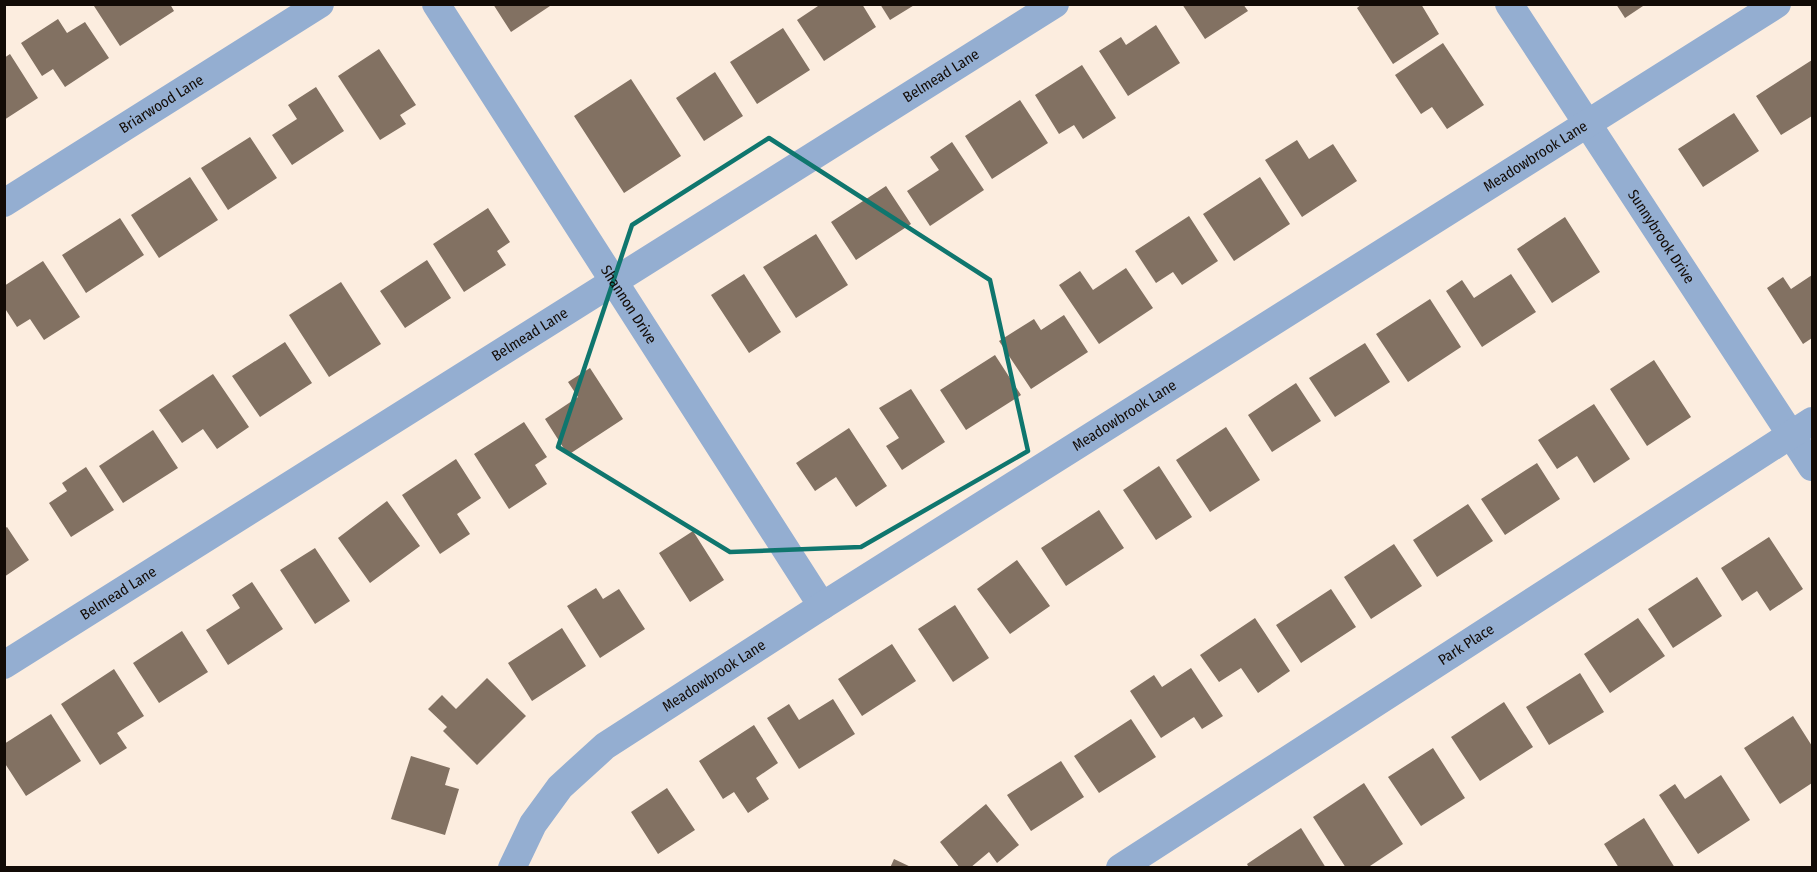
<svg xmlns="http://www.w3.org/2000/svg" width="1817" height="872" font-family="'Fira Sans Condensed',sans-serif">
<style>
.building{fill:#827162}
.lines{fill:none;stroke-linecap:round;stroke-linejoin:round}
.minor{stroke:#94aed1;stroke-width:28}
.marked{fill:none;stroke:#0f766e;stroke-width:4.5;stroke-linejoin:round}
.labels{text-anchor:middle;stroke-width:6;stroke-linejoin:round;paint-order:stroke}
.street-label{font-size:15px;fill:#120b06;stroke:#fdfdfd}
</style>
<rect width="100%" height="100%" fill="#fceddf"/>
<!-- building -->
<path class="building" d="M97 4H170L174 11 120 46 94 6Z
M493 4H553L511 32Z
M821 4H862L876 27 824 61 797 20Z
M880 4H916L890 20Z
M1182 4H1243L1248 11 1205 39Z
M1362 4H1421L1439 34 1393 64 1357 8Z
M1616 4H1646L1625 18Z
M58 19 67 33 85 22 109 58 65 87 53 69 42 76 21 43Z
M1156 25 1180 63 1128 96 1099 51 1121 37 1126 45Z
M783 28 810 70 757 104 730 62Z
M1443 43 1484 105 1447 129 1432 107 1421 114 1395 75Z
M379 49 416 105 400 115 406 124 380 140 338 76Z
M10 54 38 98 4 120V58Z
M1812 60V116L1781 135 1756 96Z
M1082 65 1116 118 1083 139 1074 125 1059 134 1035 95Z
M715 72 743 116 704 141 676 98Z
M631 79 681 156 624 193 574 116Z
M316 87 344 131 292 165 272 135 297 119 288 105Z
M1020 100 1048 143 992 179 965 136Z
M1734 113 1759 151 1703 187 1678 149Z
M250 137 277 178 228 210 201 168Z
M1297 140 1309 159 1333 144 1357 181 1302 217 1265 160Z
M952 142 984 190 930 226 907 191 939 170 930 157Z
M190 177 218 220 159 258 131 215Z
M1260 177 1290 224 1234 261 1203 214Z
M886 186 911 224 856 260 831 222Z
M488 208 510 242 497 251 506 265 464 292 433 244Z
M1189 216 1218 261 1182 285 1173 272 1156 283 1135 251Z
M1565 217 1600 272 1552 303 1517 249Z
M120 218 144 255 86 293 62 255Z
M816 234 848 285 796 318 763 267Z
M427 260 451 298 405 328 380 291Z
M43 261 80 317 44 340 30 319 17 327 4 307V286Z
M1126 268 1153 308 1099 344 1059 285 1080 271 1093 290Z
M744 274 781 332 749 353 711 295Z
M1511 274 1536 312 1482 347 1446 291 1462 280 1474 298Z
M1812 275V338L1803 344 1767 288 1783 277 1791 289Z
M341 282 381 344 329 377 289 315Z
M1430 299 1461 347 1408 382 1376 334Z
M1064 315 1088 352 1031 389 999 341 1034 319 1041 330Z
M285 342 312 383 260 417 232 376Z
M1365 343 1390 382 1335 417 1309 378Z
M995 355 1021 395 966 430 940 390Z
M1654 360 1691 417 1647 446 1610 389Z
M590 368 623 419 568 455 545 419 578 397 568 382Z
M213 374 249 427 217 449 203 429 182 443 159 410Z
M1296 383 1321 421 1272 452 1248 415Z
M911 389 945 442 902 470 886 446 899 438 879 408Z
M1594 404 1630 459 1594 483 1577 456 1557 469 1538 440Z
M524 422 547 457 535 465 547 484 509 509 474 454Z
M1226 427 1260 480 1210 512 1176 460Z
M849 428 887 486 856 507 836 477 815 491 796 463Z
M153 430 178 468 123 503 99 466Z
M456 459 481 498 457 514 470 534 440 554 402 495Z
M1537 463 1560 499 1505 535 1481 499Z
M1159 466 1192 517 1156 540 1123 490Z
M86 467 114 510 71 537 49 503 67 491 62 483Z
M387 501 420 546 370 583 338 538Z
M1468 504 1493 541 1437 577 1413 540Z
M1099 510 1124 548 1066 586 1041 548Z
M7 527 29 560 4 577V529Z
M693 531 724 580 690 602 659 553Z
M1769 537 1803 589 1770 611 1757 591 1742 601 1721 568Z
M1394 544 1422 586 1371 619 1344 577Z
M315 548 350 601 315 624 280 570Z
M1017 560 1050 606 1010 634 977 589Z
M1697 577 1722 616 1673 648 1648 609Z
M252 582 283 629 228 665 206 630 240 608 232 595Z
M596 588 603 599 619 589 645 629 600 658 567 606Z
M1331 589 1356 627 1301 663 1276 625Z
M955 605 989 658 953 682 918 629Z
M1255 618 1290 671 1258 693 1241 668 1219 682 1200 655Z
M1638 618 1665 656 1610 693 1584 654Z
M562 628 586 666 532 701 508 663Z
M182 631 208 672 159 703 133 663Z
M892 644 916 681 862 716 838 679Z
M1191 668 1223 716 1202 729 1194 717 1161 738 1130 691 1154 675 1162 687Z
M114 669 144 716 117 733 127 748 100 765 61 704Z
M1580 673 1604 712 1549 745 1526 707Z
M487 678 526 716 477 765 443 731 447 727 428 709 442 695 456 709Z
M833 699 855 734 799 769 767 718 789 704 799 720Z
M1504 702 1533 747 1480 781 1451 737Z
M51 714 81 761 26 796 4 762V744Z
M1793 716 1812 746V783L1780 804 1744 748Z
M1131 719 1156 757 1099 793 1074 756Z
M754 725 778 763 756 778 769 799 748 813 734 792 723 799 699 761Z
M1433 748 1465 798 1421 826 1388 777Z
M411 756 450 768 445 785 459 789 445 835 391 819Z
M1061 761 1084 797 1031 831 1007 795Z
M1721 775 1750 820 1698 854 1659 795 1675 784 1685 799Z
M1364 783 1403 844 1367 868H1346L1313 817Z
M667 788 695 830 658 854 631 812Z
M986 804 1019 845 997 863 989 852 970 868H960L940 842Z
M1644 818 1675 868H1619L1604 844Z
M1301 828 1326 868H1249L1247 864Z
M894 859 913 868H890Z"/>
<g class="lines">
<!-- minor -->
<g class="minor">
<path id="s1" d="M436 4 822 606"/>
<path id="s2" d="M1509 4 1812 467"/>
<path id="s3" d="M4 203 320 4"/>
<path id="s4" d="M4 665 1055 4"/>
<path id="s5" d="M512 868 533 824 560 787 605 746 822 606 1777 4"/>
<path id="s6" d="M1120 868 1812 421"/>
</g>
</g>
<!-- marked area -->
<path class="marked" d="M769 138 990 280 1028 451 861 547 730 552 558 447 632 225Z"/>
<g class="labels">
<!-- street labels -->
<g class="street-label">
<text dy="5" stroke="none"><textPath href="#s4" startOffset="1107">Belmead Lane</textPath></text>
<text dy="5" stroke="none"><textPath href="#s3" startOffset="186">Briarwood Lane</textPath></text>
<text dy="5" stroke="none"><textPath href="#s5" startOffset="1257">Meadowbrook Lane</textPath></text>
<text dy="5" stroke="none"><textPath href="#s2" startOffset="278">Sunnybrook Drive</textPath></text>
<text dy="5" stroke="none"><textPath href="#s1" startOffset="357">Shannon Drive</textPath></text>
<text dy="5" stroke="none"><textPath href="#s4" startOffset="621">Belmead Lane</textPath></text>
<text dy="5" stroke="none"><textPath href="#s5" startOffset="771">Meadowbrook Lane</textPath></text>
<text dy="5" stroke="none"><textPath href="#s4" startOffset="135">Belmead Lane</textPath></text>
<text dy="5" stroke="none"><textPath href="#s6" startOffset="412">Park Place</textPath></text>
<text dy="5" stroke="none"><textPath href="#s5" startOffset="285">Meadowbrook Lane</textPath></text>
</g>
</g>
<!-- border -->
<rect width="1817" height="872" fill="none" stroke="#120b06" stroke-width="12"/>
</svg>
